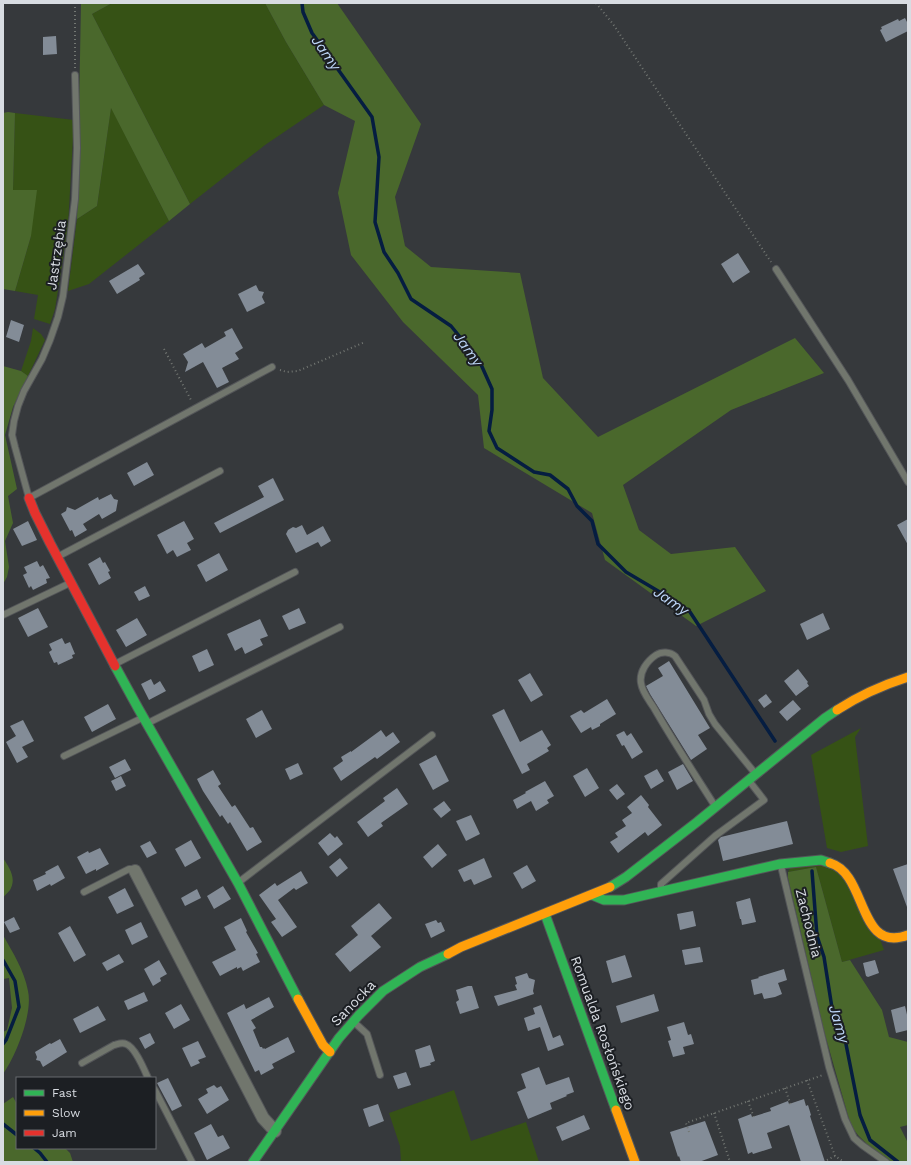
<svg xmlns="http://www.w3.org/2000/svg" width="911" height="1165" font-family="'Work Sans',sans-serif">
<style>
.green{fill:#365215}
.forest{fill:#4a682c}
.lines{fill:none;stroke-linecap:round;stroke-linejoin:round}
.stream{stroke:#051d41;stroke-width:3.5}
.building{fill:#838c97}
.lane-casing{stroke:#545659;stroke-width:8}
.street-casing{stroke:#545659;stroke-width:14}
.fast-casing{stroke:#545659;stroke-width:11}
.slow-casing{stroke:#545659;stroke-width:11}
.jam-casing{stroke:#545659;stroke-width:11}
.path{stroke:#737773;stroke-width:2;stroke-dasharray:1 3;stroke-linecap:butt}
.lane{stroke:#71766d;stroke-width:6}
.street{stroke:#71766d;stroke-width:12}
.fast{stroke:#30b455;stroke-width:9}
.slow{stroke:#ff9f0a;stroke-width:9}
.jam{stroke:#e5322d;stroke-width:9}
.labels{text-anchor:middle;stroke-width:4;stroke-linejoin:round;paint-order:stroke}
.street-label{font-size:14px;fill:#d8dce2;stroke:#1c1f23}
.water-label{font-size:15px;font-style:italic;fill:#bdd6f8;stroke:#1c1f23}
</style>
<rect width="100%" height="100%" fill="#36393c"/>
<!-- green -->
<path class="green" d="M112 3H265L286 42 324 105 265 145 190 204 92 14Z
M111 107 169 221 89 284 68 291 77 219 97 206Z
M15 113 74 120 68 226 55 309 50 324 34 319 38 295 15 291 31 236 13 190Z
M33 328 41 334 45 340 28 376 21 371 31 341Z
M861 728 855 737 868 846 841 852 827 848 811 755Z
M807 863C813 863 820 863 825 865 848 872 855 896 862 916 866 926 870 934 880 939L884 950 842 962 816 867 788 872 791 867 797 864Z
M454 1090 471 1141 526 1122 539 1162H401L400 1146 389 1113Z"/>
<!-- forest -->
<path class="forest" d="M81 3H112L92 14 190 204 169 221 111 108 97 206 77 219Z
M265 3H337L421 124 395 197 405 246 431 267 520 273 543 378 598 437 795 338 824 373 731 410 623 485 639 530 671 554 735 547 766 591 696 626 605 560 592 513 484 448 478 395 403 322 351 255 338 193 355 121 324 105 286 42Z
M8 112 15 113 13 190H37L31 236 15 291 3 289V113Z
M3 366 21 371 28 376 13 407 5 435 17 489 8 496 13 523 5 541 9 567 7 577 3 584Z
M3 858C9 867 16 877 11 888 10 891 5 895 3 898Z
M816 867 842 962 850 960 882 1010 889 1037 908 1042V1125L900 1127 908 1143 907 1162H891L867 1144 858 1135 851 1126 824 1031 788 878V872Z
M3 935C13 953 24 970 28 991 33 1013 16 1056 3 1074V1032L7 1030 12 1008 9 978 3 979Z
M13 1097 17 1104V1148H65L70 1153 73 1162H3V1104Z"/>
<g class="lines">
<!-- stream -->
<path class="stream" d="M302 3 303 12 312 33 372 117 379 157 375 222 384 252 398 273 411 299 451 326 479 360 492 389V410L489 431 497 448 534 472 550 475 568 489 577 506 592 521 598 544 626 572 675 601 690 612 775 741
M812 871 817 936 824 957 832 1008 842 1024 860 1115 870 1140 898 1162
M3 960 15 981 19 1007 6 1040 3 1044
M3 1124 17 1135
M34 1148 40 1153 47 1162"/>
</g>
<!-- building -->
<path class="building" d="M905 18 908 24V31L886 42 880 30 882 29 881 27 898 19 899 21Z
M56 36 57 54 43 55V37Z
M738 253 750 272 733 283 721 264Z
M138 264 145 274 139 278 140 280 117 294 109 281Z
M256 285 259 291 264 292 262 297 265 303 247 312 238 294Z
M11 320 24 325 19 342 6 337Z
M232 328 243 348 235 353 239 359 222 368 229 382 217 388 203 362 185 372 188 362 183 354 202 343 205 348 226 336 224 332Z
M147 462 154 475 134 486 127 473Z
M273 478 284 500 220 533 214 523 264 497 258 486Z
M111 494 114 499 118 500 116 511 102 519 99 514 83 524 87 530 75 537 72 530 70 531 61 514 66 511 67 507 75 510 98 497 99 500Z
M908 519V545L897 525Z
M28 521 37 540 22 546 13 529Z
M184 521 194 539 187 543 191 550 177 557 173 550 167 554 157 535Z
M302 525 307 535 323 526 331 541 321 547 318 542 296 553 286 534 288 530 293 527 296 528Z
M219 553 228 570 206 582 197 565Z
M100 557 103 563 105 562 110 571 108 572 111 578 99 585 88 564Z
M37 561 40 567 43 565 50 578 46 579 47 583 33 590 31 586 29 588 23 575 27 573 24 567Z
M145 586 150 596 139 601 134 592Z
M38 608 48 627 28 637 18 618Z
M299 608 306 623 289 630 282 616Z
M823 613 830 629 807 640 800 624Z
M137 618 147 635 126 647 116 630Z
M260 619 268 636 260 639 263 645 245 654 242 647 235 651 227 634Z
M62 638 65 644 70 642 75 654 72 655 73 658 58 665 57 662 54 663 49 652 52 650 49 644Z
M207 649 214 665 199 672 192 656Z
M669 661 710 728 698 735 707 749 691 760 650 694 646 686 663 676 658 668Z
M798 669 808 682 807 683 809 686 796 696 784 681Z
M530 673 543 695 531 702 518 680Z
M151 679 154 685 160 681 166 691 149 700 141 684Z
M766 694 772 702 764 708 758 700Z
M607 699 616 714 600 724V726L592 730 591 727 581 733 570 716 581 710 584 713Z
M793 700 801 709 787 721 779 712Z
M108 704 116 719 92 732 84 717Z
M504 709 520 742 542 730 551 745 547 748 549 751 527 764 530 770 522 774 492 715Z
M262 710 272 729 256 738 246 719Z
M23 720 34 741 22 747 28 757 17 763 6 742 16 736 10 726Z
M381 730 386 737 393 732 400 742 377 759 375 757 341 781 333 768 343 761 341 757 351 751V752Z
M624 731 627 736 631 733 643 752 632 759 624 745 622 746 616 735Z
M436 755 449 781 433 790 419 764Z
M125 759 131 770 115 778 109 767Z
M298 763 303 774 290 780 285 769Z
M683 764 693 781 677 790 668 772Z
M587 768 599 788 585 797 573 776Z
M657 769 664 781 651 789 644 776Z
M213 770 221 784 218 786 232 807 235 805 250 828 253 827 262 842 247 851 230 822 228 824 222 815 220 817 203 791 197 779Z
M121 776 126 786 116 791 111 781Z
M545 781 554 796 547 800 549 803 536 811 531 801 517 809 513 800 526 793 525 792Z
M617 784 625 794 617 800 609 790Z
M397 788 408 804 381 823 383 826 368 837 357 822 385 801 383 798Z
M641 795 649 805 648 807 662 825 648 836 645 832 618 853 610 842 618 837 615 833 626 826 622 820 632 813 627 807Z
M444 801 451 810 441 818 433 809Z
M471 815 480 834 466 841 456 821Z
M787 821 793 844 723 861 718 840 721 837Z
M330 833 335 838 337 836 343 844 328 856 318 843Z
M191 840 201 858 185 867 175 849Z
M150 841 157 853 147 858 140 846Z
M438 844 447 855 432 868 423 857Z
M100 848 109 864 96 871V869L86 874 77 857 88 851 89 853Z
M340 858 348 868 337 877 329 867Z
M484 858 492 877 474 885 471 879 464 882 458 870Z
M908 864V907H907L893 869Z
M58 865 65 878 51 886 50 884 37 891 33 880 46 874 45 872Z
M527 865 536 881 522 889 513 873Z
M301 871 308 883 296 890 294 888 278 900 297 927 282 937 271 922 276 919 259 895 275 883 277 886Z
M223 886 231 899 214 909 207 896Z
M125 888 134 906 117 914 108 897Z
M197 889 201 898 185 906 181 898Z
M750 898 756 922 742 925 741 919H740L736 902Z
M379 903 392 918 371 936 381 947 350 972 335 954 358 935 351 926Z
M693 911 696 926 680 930 677 914Z
M14 917 20 929 10 933 4 922Z
M241 918 247 931 246 932 258 953 256 954 260 962 243 971 241 967 237 969V967L220 976 212 962 236 950 224 927Z
M436 920 438 923 441 922 445 931 431 938 425 924Z
M141 922 148 937 132 945 125 930Z
M70 926 86 955 74 962 58 933Z
M700 947 703 962 685 965 682 950Z
M119 954 124 962 107 971 102 963Z
M625 955 632 977 612 983 606 961Z
M159 960 167 974 160 978 161 981 153 986 144 969Z
M875 960 879 973 868 977 866 976 863 963Z
M784 969 787 980 778 983 782 994 775 997 764 999 762 993 754 995 751 980 759 978 758 977Z
M527 973 529 978 535 980 533 991 534 994 498 1006 494 996 517 990 515 985 517 984 515 977Z
M468 986H472L479 1008 460 1014 456 1002 459 1000 456 990Z
M144 992 148 1001 128 1010 124 1001Z
M654 994 659 1011 621 1023 616 1006Z
M269 997 274 1007 251 1020 256 1028 253 1030 260 1047H262L263 1049 264 1048 265 1049 288 1037 295 1052 272 1064 274 1068 261 1075 259 1070 255 1072 227 1013 244 1004 246 1009Z
M181 1004 190 1020 174 1029 165 1013Z
M541 1005 553 1038 560 1035 564 1045 548 1051 540 1027 528 1031 524 1018 535 1014 533 1008Z
M98 1006 106 1020 80 1033 73 1019Z
M905 1006 908 1019V1030L896 1033 891 1010Z
M684 1022 688 1035 691 1034 694 1044 683 1047 685 1054 673 1057 668 1041 671 1040 667 1027Z
M150 1033 155 1043 145 1049 139 1038Z
M60 1039 67 1052 43 1067 40 1061 36 1060 37 1057 35 1052 50 1043 51 1044Z
M198 1041 206 1057 198 1060 200 1063 191 1067 182 1048Z
M430 1045 435 1061 430 1063 431 1065 420 1068 415 1050Z
M539 1067 546 1085 569 1077 574 1092 566 1095 567 1096 550 1103 552 1109 528 1119 517 1092 526 1088 521 1074Z
M406 1072 411 1085 398 1089 393 1076Z
M168 1078 182 1106 172 1111 157 1083Z
M214 1085 217 1088 221 1086 229 1100 207 1114 198 1099 208 1093 206 1089Z
M804 1099 806 1106 808 1105 811 1115 810 1116 825 1162H801L789 1125 767 1133 772 1148 753 1154 752 1152 748 1154 738 1119 751 1114 752 1117 771 1111 770 1108 788 1101 789 1104Z
M378 1104 384 1121 369 1127 363 1109Z
M584 1115 590 1129 562 1141 556 1127Z
M705 1121 718 1155 699 1162H681L679 1156 678 1157 670 1132Z
M211 1124 218 1137 223 1135 230 1148 207 1160 194 1133Z"/>
<g class="lines">
<!-- lane casing -->
<g class="lane-casing">
<path id="lane" d="M75 75 77 148 75 199 63 296 58 317 50 340 42 359 24 391 18 406 14 421 12 435 15 447 29 498 272 367
M776 269 848 380 908 482
M59 556 220 471
M3 615 70 583
M115 664 295 572
M148 723 340 627
M64 756 142 718
M715 806C694 773 673 741 654 708 649 700 642 692 641 683 639 672 647 661 656 655 662 651 670 652 675 656L704 700 709 714 715 724 754 772
M781 866 829 1067 845 1119 854 1138 862 1145 886 1162
M239 882 432 735
M661 888V884L715 836 764 800 750 782
M84 892 129 869H133L135 871
M355 1023 367 1034 380 1075
M82 1063 114 1045C118 1044 122 1042 126 1044 135 1047 144 1069 148 1078
M155 1090 192 1162"/>
</g>
<!-- street casing -->
<g class="street-casing">
<path id="street" d="M135 871 263 1118 275 1131"/>
</g>
<!-- fast casing -->
<g class="fast-casing">
<path id="fast" d="M115 666 138 708 238 883 298 999
M610 887 626 877 697 822 825 718 837 710
M592 895 604 900H624L780 864 821 860 830 863
M545 914 616 1110
M253 1162 339 1038 359 1015 383 991 420 967 448 954"/>
</g>
<!-- slow casing -->
<g class="slow-casing">
<path id="slow" d="M837 710C860 695 883 685 908 677
M830 863C868 874 857 954 908 935
M448 954 461 947 610 887
M298 999 323 1045 330 1052
M616 1110 635 1162"/>
</g>
<!-- jam casing -->
<g class="jam-casing">
<path id="jam" d="M29 498 35 513 50 543 115 666"/>
</g>
<!-- path -->
<path class="path" d="M75 3V68
M596 3 613 24 771 262
M164 349 192 402
M280 370 287 372 298 371 365 342
M807 1080 835 1156 844 1162
M785 1088 791 1106
M748 1101 754 1118
M714 1113 730 1162
M689 1132 686 1123 823 1075
M827 1160 835 1156"/>
<!-- lane -->
<use href="#lane" class="lane"/>
<!-- street -->
<use href="#street" class="street"/>
<!-- fast -->
<use href="#fast" class="fast"/>
<!-- slow -->
<use href="#slow" class="slow"/>
<!-- jam -->
<use href="#jam" class="jam"/>
</g>
<g class="labels">
<!-- street labels -->
<g class="street-label">
<text transform="translate(56 255) rotate(-82)" y="5">Jastrzębia</text>
<text transform="translate(809 923) rotate(76)" y="5">Zachodnia</text>
<text transform="translate(353 1003) rotate(-46)" y="5">Sanocka</text>
<text transform="translate(603 1033) rotate(70)" y="5">Romualda Rosłońskiego</text>
</g>
<!-- water labels -->
<g class="water-label">
<text transform="translate(326 53) rotate(55)" y="5">Jamy</text>
<text transform="translate(468 349) rotate(54)" y="5">Jamy</text>
<text transform="translate(671 601) rotate(34)" y="5">Jamy</text>
<text transform="translate(839 1024) rotate(73)" y="5">Jamy</text>
</g>
</g>
<!-- border -->
<rect width="911" height="1165" fill="none" stroke="#d8dce2" stroke-width="8"/>
<!-- legend -->
<rect x="16" y="1077" width="140" height="72" fill="#1c1f23" stroke="#676b6f"/>
<rect x="24" y="1090" width="20" height="6" fill="#30b455" stroke="#676b6f"/>
<text x="52" y="1097" font-size="12" fill="#d8dce2">Fast</text>
<rect x="24" y="1110" width="20" height="6" fill="#ff9f0a" stroke="#676b6f"/>
<text x="52" y="1117" font-size="12" fill="#d8dce2">Slow</text>
<rect x="24" y="1130" width="20" height="6" fill="#e5322d" stroke="#676b6f"/>
<text x="52" y="1137" font-size="12" fill="#d8dce2">Jam</text>
</svg>
